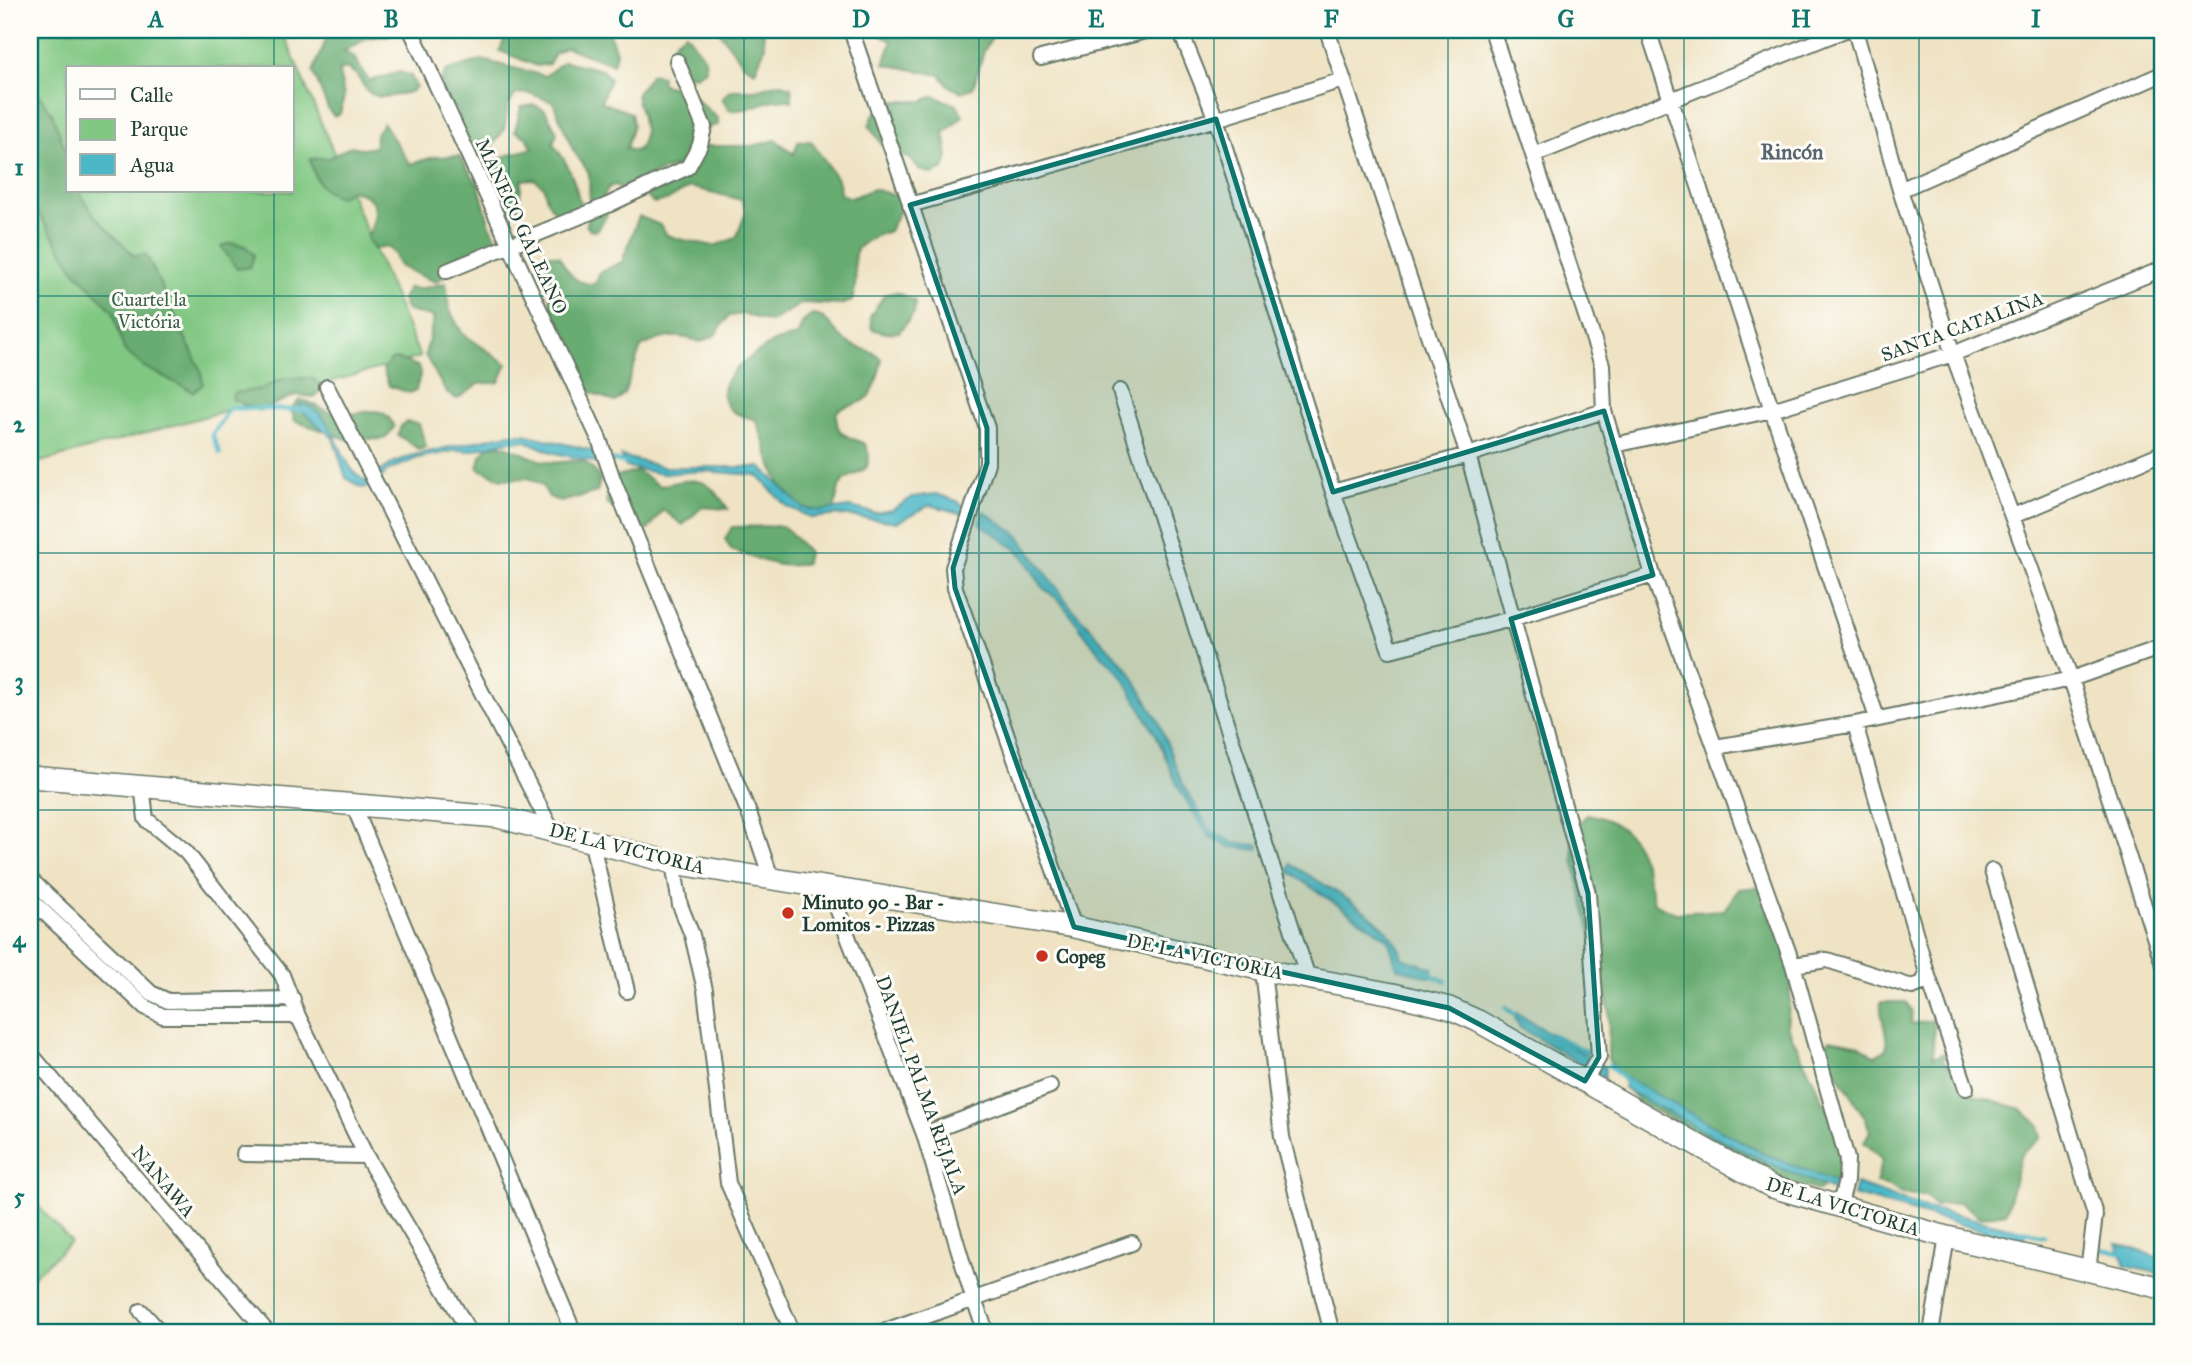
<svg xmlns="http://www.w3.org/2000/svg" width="2192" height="1363" font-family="'IM FELL Great Primer',serif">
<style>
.green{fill:#81c883;stroke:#50825c;stroke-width:2;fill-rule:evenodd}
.forest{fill:#68ac71;stroke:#447452;stroke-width:2}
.water{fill:#4bb7c7;stroke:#357a7e;stroke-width:2}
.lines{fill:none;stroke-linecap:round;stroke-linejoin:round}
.stream{stroke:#4bb7c7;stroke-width:4.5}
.minor-casing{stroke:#687766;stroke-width:18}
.secondary-casing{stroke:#687766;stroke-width:24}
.minor{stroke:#fff;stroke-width:14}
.secondary{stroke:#fff;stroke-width:21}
.marked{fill:#0f766e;fill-opacity:0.2;stroke:#0f766e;stroke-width:5;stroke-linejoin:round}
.grid{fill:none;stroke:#0f766e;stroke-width:2;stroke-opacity:0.55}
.poi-dot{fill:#c8321e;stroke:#fdfcf7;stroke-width:2.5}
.labels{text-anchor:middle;stroke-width:6;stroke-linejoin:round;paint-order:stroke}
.street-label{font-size:19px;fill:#1f3d34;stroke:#fdfcf7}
.park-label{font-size:19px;fill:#386048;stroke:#fdfcf7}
.poi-label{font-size:19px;font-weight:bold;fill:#1f3d34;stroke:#fdfcf7;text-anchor:start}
.neighbourhood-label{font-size:21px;font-weight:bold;fill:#596570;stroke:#fdfcf7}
.neatline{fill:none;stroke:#0f766e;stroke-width:2.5}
.grid-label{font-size:23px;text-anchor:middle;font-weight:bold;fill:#0f766e}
</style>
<rect width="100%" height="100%" fill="#fdfcf7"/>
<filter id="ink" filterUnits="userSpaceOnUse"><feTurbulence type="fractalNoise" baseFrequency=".0143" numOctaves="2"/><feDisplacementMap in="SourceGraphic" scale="14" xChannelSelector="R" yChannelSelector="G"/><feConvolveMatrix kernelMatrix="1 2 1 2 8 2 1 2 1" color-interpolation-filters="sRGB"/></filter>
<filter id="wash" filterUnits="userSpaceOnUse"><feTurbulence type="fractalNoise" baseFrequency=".00686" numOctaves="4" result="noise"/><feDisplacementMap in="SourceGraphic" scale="28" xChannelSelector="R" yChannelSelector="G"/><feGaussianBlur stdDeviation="1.57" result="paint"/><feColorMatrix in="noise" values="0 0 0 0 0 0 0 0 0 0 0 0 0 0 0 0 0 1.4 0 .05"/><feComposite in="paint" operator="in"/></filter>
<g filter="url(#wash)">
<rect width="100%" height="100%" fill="#efe3c4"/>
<!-- green -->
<path class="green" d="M30 30H282L420 357 30 465ZM68 68H292V191H68Z
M30 1197 71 1242 30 1279Z"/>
<!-- forest -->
<path class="forest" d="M330 30H393L388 36 367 38 343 52 353 56 369 81 400 72 411 76 416 87C411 93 409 92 401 94 355 106 370 75 345 68L339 71 344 96 340 114 334 116 329 111 313 72Z
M519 30H608L616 52 613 65 566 47 555 53 549 64 537 66 500 51 504 40Z
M718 30H763L765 47 755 71 744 65Z
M870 30H996L984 51 973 88 961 92 949 86 940 75 884 64 892 41Z
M686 33 705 58 706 70 695 76 682 74 678 61 670 52 675 41Z
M482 60 545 76 564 61 602 70 610 79 601 102 631 113 633 125 626 149 637 151C651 135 640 113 636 95L651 74 662 76 661 81 665 86 683 87 718 119V125L711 126 682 164 651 175 630 190H623L615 185 609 187 603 198 607 215 596 231 590 230 586 225 590 212 589 173 573 150 553 102 529 93 516 94 508 105 504 130 482 160C457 155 461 132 458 110L447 104 440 80 447 70Z
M30 83 52 113 68 158V191H80C90 217 115 234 134 256L146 254 201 371 203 384 194 392 144 367 124 350 113 311 75 271 30 200Z
M779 83 791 87 792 101C770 94 752 113 729 110L722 99 730 90H755Z
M933 96 957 105 963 116 944 133 948 157 944 169 932 174 920 170 911 159 887 151 869 126 874 114 895 101H923Z
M534 105 545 110 557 132 553 144C571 166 576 185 582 212L565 219C552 210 546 203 544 187L534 179 522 180 519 205 510 214 498 210 491 200 496 188 491 176 498 158 533 148 526 137 515 131 521 107Z
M383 123 410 164 434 157 459 156 479 186 489 223 500 245 435 282 399 266 395 254 386 246 374 249 367 238C377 214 383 198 351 190L340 197C320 192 315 179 310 159L329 158 351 146 363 149 375 147 376 134Z
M776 140 794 154 798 142 811 141 839 182 840 194 851 198 873 189 898 196 901 209 889 231C833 251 865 260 852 301L840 305 803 303 770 322 743 314 729 316 714 336 701 342C676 334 665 335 641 347L624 394 615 402 590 392 570 374 560 336 552 326 547 254 559 256C569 273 573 284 595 284L600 272 622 262 639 216 660 225 667 235 679 239 714 246 736 238 746 212 742 200 690 187 668 200 654 203 644 195 660 180 685 177 694 168 702 146H752Z
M232 243 245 246 254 255 250 267 237 269 221 246Z
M446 283 450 311 462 333 507 364 499 382 479 384 457 399 446 392 425 355 434 317 407 311 402 299 408 288 419 289Z
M896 292 915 301 914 313 899 332 886 333 872 329 870 317 884 295Z
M812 314C832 318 832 332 847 342 860 351 871 347 882 360 878 373 876 394 863 401 855 406 846 405 837 411 834 434 845 436 865 444L869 455 867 467C860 473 854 474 847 478 835 485 838 503 832 514 776 516 772 458 756 420 748 417 735 415 730 409 704 382 755 355 772 343 778 339 790 339 798 335L802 323Z
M397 359 418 366 421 372 416 390 410 393 389 386 383 370 391 360Z
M285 378H312L322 387 315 397 296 395 259 411 232 399 234 393 261 389Z
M300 400C315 401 326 415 342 415 361 415 384 400 394 427 385 441 382 441 366 438L358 443 295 421 291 409Z
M407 422 419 424 426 446 420 450 398 435 401 426Z
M501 445C516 448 528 457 543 461 569 468 583 447 600 480L597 492 561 502 549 497 542 485 529 478 501 479 478 468 481 456 489 446Z
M637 471 660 486C697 477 706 475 728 509L702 507 683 525 663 510 648 530 624 519 606 502 614 477Z
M782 526C794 533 798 543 808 552L806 563C780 571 756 558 731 550L725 539 732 527Z
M1587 814C1639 824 1643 856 1654 903L1676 913 1724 910 1739 889 1762 887 1781 904 1794 954 1787 1026 1842 1139 1846 1181 1827 1184 1819 1191 1769 1177 1726 1147 1639 1103 1608 1059 1609 1010 1573 859 1572 833Z
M1881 1002H1906L1912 1012 1911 1024 1934 1020 1933 1057 1945 1053 1943 1060 1975 1095 2021 1109 2039 1125 2041 1138 2021 1154 2006 1213 1980 1217 1960 1202 1935 1206 1926 1196 1901 1194 1890 1186 1876 1183 1883 1159 1864 1142 1870 1131 1865 1118 1823 1049 1830 1039 1856 1044 1875 1056 1886 1050C1889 1032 1879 1019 1881 1002Z"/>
<!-- water -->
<path class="water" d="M300 404C340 411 336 468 366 481L393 463 410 456 508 434H524L599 452 602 464 551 452 526 441H508L469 451 459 450 418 458 387 471 376 485 362 488 346 478 333 438 301 410Z
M621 456 663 467H761L803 508 820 511 850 507 875 513 892 510 913 497 936 494 957 501 966 508 963 514 930 505 898 522 838 515 812 518 786 506 757 475 702 471 663 474 626 467Z
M984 511 1018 535 1072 608 1130 671 1159 722 1182 783 1209 829 1234 843 1259 845 1258 850 1230 847 1208 836 1178 787 1157 737 1122 676 1097 650 1059 600 1043 588 1021 553 979 523Z
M1291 864C1322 885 1396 920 1402 958L1433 968 1431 978 1397 968 1388 939 1289 872Z
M1517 1013 1605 1067 1604 1078 1519 1027 1515 1019Z
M1627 1078 1764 1154 1841 1184 1838 1192C1763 1163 1694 1127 1623 1088Z
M1856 1184 1927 1208 2026 1231 2024 1242 1853 1195Z
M2117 1243 2162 1259V1274L2125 1266Z"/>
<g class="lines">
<!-- stream -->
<path class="stream" d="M220 453 212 435 230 408 306 410
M610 460 629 463
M1428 974 1446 981
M1505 1007 1520 1019
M1553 1035 1588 1052
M1609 1065 1629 1084
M2021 1231 2044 1236
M2102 1249 2125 1254"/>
</g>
</g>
<g filter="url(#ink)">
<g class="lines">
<!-- minor casing -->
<g class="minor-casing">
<path id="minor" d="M411 30 599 439 614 482 750 816 771 878
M851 30 987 428V463L953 568 955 588 1074 927
M1180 30 1216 119 1333 492 1390 650 1511 619 1653 575
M1327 30 1468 455 1588 893 1599 1057 1585 1081
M1492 30 1602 365 1604 411 1653 575 1793 965
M1648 30 1772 410 1877 718
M1855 30 1900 190 1953 354 2071 679 2162 961
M1041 58 1150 30
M1534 155 1845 30
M1900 190 2162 74
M910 205 1216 119 1343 80
M447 271 608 205 688 167 700 145 704 127 677 61
M327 387 551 829
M1120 391 1308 978
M1615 445 1772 410 1953 354 2162 269
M1333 492 1468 455 1604 411
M2013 516 2162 453
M1715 747 1855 724 2071 679 2162 647
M142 785 146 819 186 852 282 975 298 1016 366 1156 470 1333
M353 804 574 1333
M591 840 627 991
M673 863 680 905 692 935 705 990 728 1183 793 1333
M1992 871 2095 1215 2088 1271
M30 879 151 993 168 1001 293 999
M830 890 924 1134 974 1301 987 1333
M30 899 145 1007 163 1016H298
M1263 970 1282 1137 1332 1333
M1926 970 1966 1088
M30 1053 268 1333
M924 1134 1050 1086
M244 1154 366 1156
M1839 1207 1846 1181 1847 1159 1793 965 1827 960 1912 987 1923 983 1927 973 1855 724
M141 1311 161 1333
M879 1333 1132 1243
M1931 1333 1947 1237"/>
</g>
<!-- secondary casing -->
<g class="secondary-casing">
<path id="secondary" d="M30 777 498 817 673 863 1074 927 1263 970 1393 994 1449 1008 1478 1021 1772 1187 1947 1237 2162 1288"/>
</g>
<!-- minor -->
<use href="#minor" class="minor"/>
<!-- secondary -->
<use href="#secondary" class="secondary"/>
</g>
</g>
<!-- marked area -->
<path class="marked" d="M1216 119 1333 492 1604 411 1653 575 1511 619 1588 893 1599 1057 1585 1081 1449 1008 1074 927 955 588 953 568 987 463V428L910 205Z"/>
<!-- grid -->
<path class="grid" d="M274 30V68M509 30V1333M744 30V1333M979 30V1333M1214 30V1333M1448 30V1333M1684 30V1333M1919 30V1333M274 191V1333M30 296H2162M30 553H2162M30 810H2162M30 1067H2162"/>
<!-- markers -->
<g class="poi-dot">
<circle cx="788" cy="913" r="7"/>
<circle cx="1042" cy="956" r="7"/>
</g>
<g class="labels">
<!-- street labels -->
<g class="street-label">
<text transform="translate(522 226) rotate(65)" y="7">MANECO GALEANO</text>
<text transform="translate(1962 326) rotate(-20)" y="7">SANTA CATALINA</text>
<text transform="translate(627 848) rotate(14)" y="7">DE LA VICTORIA</text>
<text transform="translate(1205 956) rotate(12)" y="7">DE LA VICTORIA</text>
<text transform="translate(922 1085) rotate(70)" y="7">DANIEL PALMA REJALA</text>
<text transform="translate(164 1181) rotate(50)" y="7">NANAWA</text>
<text transform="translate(1843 1206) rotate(17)" y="7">DE LA VICTORIA</text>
</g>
<!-- park labels -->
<g class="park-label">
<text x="149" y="306">Cuartel la<tspan x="149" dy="22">Victória</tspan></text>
</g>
<!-- poi labels -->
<g class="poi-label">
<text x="802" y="909">Minuto 90 - Bar -<tspan x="802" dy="22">Lomitos - Pizzas</tspan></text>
<text x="1056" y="963">Copeg</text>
</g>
<!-- neighbourhood labels -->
<g class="neighbourhood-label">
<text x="1792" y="159">Rincón</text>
</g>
</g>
<!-- margin -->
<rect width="2192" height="1363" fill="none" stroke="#fdfcf7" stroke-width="77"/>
<!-- legend -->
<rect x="66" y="66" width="228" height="126" fill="#fdfcf7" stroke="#a4b0a9" stroke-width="2"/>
<rect x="80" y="89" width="35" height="10" fill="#ffffff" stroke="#a4b0a9" stroke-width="2"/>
<text x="130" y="102" font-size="21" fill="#1f3d34">Calle</text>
<rect x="80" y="119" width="35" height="21" fill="#81c883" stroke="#a4b0a9" stroke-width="2"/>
<text x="130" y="136" font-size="21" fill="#1f3d34">Parque</text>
<rect x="80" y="154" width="35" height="21" fill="#4bb7c7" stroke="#a4b0a9" stroke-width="2"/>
<text x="130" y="172" font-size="21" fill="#1f3d34">Agua</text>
<rect x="38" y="38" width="2116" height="1286" class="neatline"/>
<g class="grid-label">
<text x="156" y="27">A</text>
<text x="391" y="27">B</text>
<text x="626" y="27">C</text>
<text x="861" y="27">D</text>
<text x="1096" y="27">E</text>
<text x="1331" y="27">F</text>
<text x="1566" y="27">G</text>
<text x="1801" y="27">H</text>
<text x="2036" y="27">I</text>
<text x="19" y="175">1</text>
<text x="19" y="432">2</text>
<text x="19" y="689">3</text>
<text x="19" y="947">4</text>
<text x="19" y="1204">5</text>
</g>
</svg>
